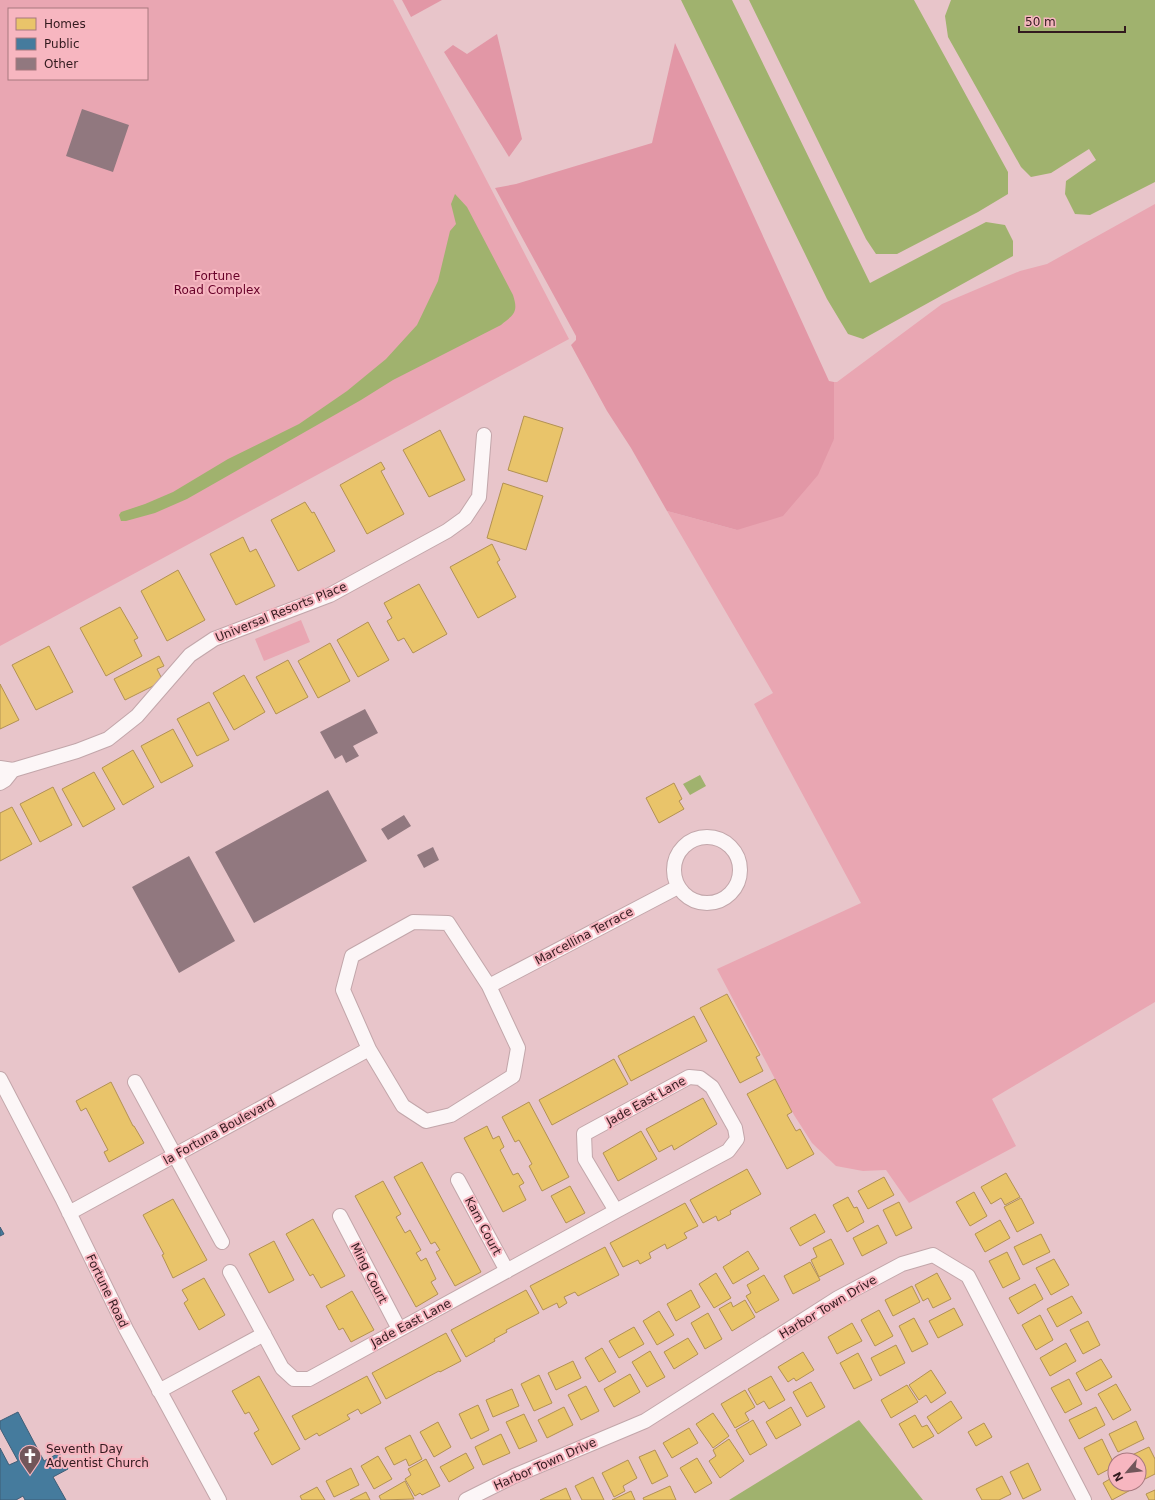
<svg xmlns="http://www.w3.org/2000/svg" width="1155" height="1500" font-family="'DejaVu Sans',sans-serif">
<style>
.green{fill:#e9a6b2;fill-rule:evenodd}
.forest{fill:#e297a6}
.water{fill:#a0b26e}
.homes{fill:#e9c46a;stroke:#b29153}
.public{fill:#457b9d;stroke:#3f5e77}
.building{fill:#91787f}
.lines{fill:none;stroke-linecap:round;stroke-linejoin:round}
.minor-casing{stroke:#c2a6aa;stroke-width:16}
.minor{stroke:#fcf6f7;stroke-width:14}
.labels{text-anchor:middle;stroke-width:4;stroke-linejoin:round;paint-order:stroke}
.park-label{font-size:12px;fill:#670028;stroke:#f7b6c0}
.street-label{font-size:12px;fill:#321a1e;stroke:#f7b6c0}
.poi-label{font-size:12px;fill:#321a1e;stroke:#f7b6c0;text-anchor:start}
</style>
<rect width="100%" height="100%" fill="#e8c5ca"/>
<!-- green -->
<path class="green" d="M0 0H393L569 339 0 646ZM9 9H147V79H9Z
M1155 204V1002L992 1099 1016 1146 909 1203 886 1170 863 1171 836 1166 812 1143 794 1115 717 969 861 903 754 704 773 693 667 511 737 530 834 439V382H837L942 304 1020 271 1047 264Z
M301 620 310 642 264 661 255 639Z"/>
<!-- forest -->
<path class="forest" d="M402 0H442L411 17Z
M497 34 522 139 509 157 444 52 453 45 467 54Z
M675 43 829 381 834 382V439L818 475 783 516 737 530 667 511 631 448 607 411 571 345 576 340V336L495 188 516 184 652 143Z"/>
<!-- water -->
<path class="water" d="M681 0H732L870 283 986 222 1005 225 1013 241V256L863 339 848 334 827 299Z
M749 0H914L1008 172V194L978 212 897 254H876L866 239Z
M951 0H1155V182L1090 215 1075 214 1065 194 1066 181 1096 160 1089 149 1051 173 1031 177 1021 167 948 37 945 16Z
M455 194 467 207 513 295C519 313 513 315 501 325L393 380 361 400 187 499 155 513 126 521H121L119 515 121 512 145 504 173 492 228 459 299 424 347 391 386 359 417 325 438 281 450 231 456 224 451 204Z
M700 775 706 786 690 795 683 784Z
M859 1420 923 1500H729Z"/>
<!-- homes -->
<path class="homes" d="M524 416 563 428 547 482 508 470Z
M440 430 465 480 429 497 403 450Z
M381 462 385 469 381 471 404 514 367 534 340 485Z
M503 483 543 496 526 550 487 538Z
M305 502 312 513 314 512 335 551 298 571 271 520Z
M243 537 250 552 256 549 275 586 236 605 210 554Z
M492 544 500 560 497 562 516 597 478 618 450 567Z
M178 570 205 620 167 641 141 591Z
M419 584 447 634 413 653 404 638 398 641 387 621 392 618 384 603Z
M120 607 138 638 134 640 142 656 106 676 80 628Z
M368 622 389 660 358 677 337 640Z
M330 643 350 681 318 698 298 661Z
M49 646 73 692 36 710 12 665Z
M159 656 164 666 157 669 163 681 125 700 114 679Z
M288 660 308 697 276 714 256 677Z
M244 675 265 712 234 730 213 693Z
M0 684 19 720 0 729Z
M209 702 229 740 197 756 177 719Z
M173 729 193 766 161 783 141 746Z
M133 750 154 787 123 805 102 768Z
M94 772 115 809 83 827 62 789Z
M674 783 682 799 679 801 684 809 659 823 646 798Z
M53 787 72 825 40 842 20 804Z
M12 807 32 844 0 861V813Z
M727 994 760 1055 756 1057 763 1071 740 1083 700 1008Z
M694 1016 707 1041 631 1081 618 1056Z
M614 1059 628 1084 552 1125 539 1100Z
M775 1079 792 1112 787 1115 796 1131 800 1129 814 1154 787 1169 747 1094Z
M111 1082 133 1126H134L144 1143 109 1162 104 1152 108 1150 86 1108 81 1111 76 1101Z
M703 1098 717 1124 674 1150 672 1145 659 1152 646 1129Z
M529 1102 569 1177 542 1191 529 1166 532 1164 519 1140 515 1142 502 1117Z
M487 1126 493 1139 499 1136 504 1147 500 1150 513 1175 518 1173 524 1183 519 1186 526 1200 503 1212 464 1138Z
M641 1131 657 1159 618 1181 603 1153Z
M422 1162 481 1272 455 1286 436 1252 440 1250 435 1242 431 1244 394 1177Z
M747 1169 761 1194 730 1211 731 1214 718 1221 716 1216 703 1223 690 1200Z
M1006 1173 1020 1197 1005 1205 1001 1198 991 1204 981 1187Z
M884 1177 894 1195 868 1209 858 1191Z
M383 1181 401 1214 396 1217 405 1233 410 1230 421 1250 416 1253 421 1261 426 1258 436 1279 431 1282 438 1294 416 1307 355 1196Z
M570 1186 585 1213 566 1223 551 1196Z
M974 1192 987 1216 970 1226 956 1202Z
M848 1197 854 1208 857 1207 864 1222 847 1232 833 1205Z
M1021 1198 1034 1223 1017 1232 1004 1207Z
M173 1199 207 1260 173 1278 162 1255 164 1254 143 1215Z
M899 1202 912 1228 896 1236 883 1210Z
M685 1203 698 1226 684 1233 687 1238 667 1249 665 1244 649 1253 651 1258 640 1264 638 1260 623 1267 610 1243Z
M815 1214 825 1232 800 1246 790 1228Z
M313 1219 345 1276 321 1288 313 1274 310 1276 286 1234Z
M1000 1220 1010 1238 985 1252 975 1234Z
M878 1225 887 1243 862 1256 853 1238Z
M1041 1234 1050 1252 1023 1265 1014 1247Z
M831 1239 844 1264 819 1277 811 1260 817 1257 813 1248Z
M274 1241 294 1280 269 1293 249 1254Z
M605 1247 619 1275 578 1296 575 1292 564 1297 567 1303 559 1308 557 1303 543 1310 530 1286Z
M748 1251 759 1269 733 1284 723 1267Z
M1007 1252 1020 1279 1003 1288 989 1261Z
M1054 1259 1069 1285 1051 1295 1036 1268Z
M810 1262 820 1280 793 1294 784 1276Z
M716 1273 731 1298 714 1308 699 1284Z
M937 1273 951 1299 933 1308 928 1298 923 1301 915 1285Z
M764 1275 779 1300 756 1313 746 1296 751 1293 747 1285Z
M204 1278 225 1315 199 1330 184 1303 188 1300 182 1290Z
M1035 1284 1043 1299 1018 1314 1009 1298Z
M912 1286 920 1302 893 1316 885 1300Z
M526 1290 539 1313 506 1330 507 1332 494 1339 495 1341 466 1357 451 1330Z
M691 1290 700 1307 676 1321 667 1304Z
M352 1291 374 1330 351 1342 343 1328 339 1330 326 1306Z
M1072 1296 1082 1313 1057 1327 1047 1309Z
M745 1300 755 1317 732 1331 719 1309 731 1302 733 1307Z
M954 1308 963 1325 938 1338 929 1321Z
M879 1310 893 1336 875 1346 861 1320Z
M659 1311 674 1335 657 1345 643 1321Z
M708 1313 722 1339 705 1349 691 1323Z
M1040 1315 1053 1340 1036 1350 1022 1325Z
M914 1318 928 1344 912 1352 899 1326Z
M1088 1321 1100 1345 1083 1354 1070 1330Z
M852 1323 862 1341 837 1354 828 1337Z
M634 1327 644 1344 619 1358 609 1341Z
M446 1333 461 1361 440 1372 439 1371 386 1399 372 1373Z
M688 1338 698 1354 674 1369 664 1352Z
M1066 1343 1076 1361 1050 1376 1040 1358Z
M896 1345 905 1363 880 1376 871 1358Z
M602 1348 616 1372 599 1382 585 1358Z
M650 1351 665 1377 647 1387 632 1362Z
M803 1352 814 1370 796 1381 794 1378 788 1382 778 1367Z
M858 1353 872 1380 854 1389 840 1363Z
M1101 1359 1112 1377 1086 1391 1076 1373Z
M573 1361 581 1378 556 1390 548 1373Z
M931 1370 946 1393 931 1403 926 1395 919 1400 909 1385Z
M630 1374 640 1392 614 1407 604 1389Z
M539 1375 552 1403 534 1411 521 1384Z
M259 1376 300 1449 272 1465 254 1433 259 1430 249 1412 245 1414 232 1391Z
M367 1376 381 1403 361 1414 358 1409 347 1415 350 1419 319 1436 317 1433 305 1440 292 1416Z
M771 1376 785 1400 769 1409 764 1401 757 1405 748 1389Z
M1069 1379 1082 1404 1065 1413 1051 1388Z
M811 1382 825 1407 807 1417 793 1392Z
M1116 1384 1131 1410 1113 1420 1098 1394Z
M907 1385 918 1402 891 1418 881 1400Z
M586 1386 599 1411 581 1420 568 1395Z
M512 1389 519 1406 493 1417 486 1400Z
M745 1390 755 1407 745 1413 749 1420 735 1428 721 1404Z
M951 1401 962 1418 938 1434 927 1417Z
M478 1405 489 1430 471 1439 459 1414Z
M564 1407 573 1425 547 1438 538 1420Z
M791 1407 801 1425 776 1439 766 1422Z
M1096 1407 1105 1425 1079 1439 1069 1420Z
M713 1413 729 1436 713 1448 696 1424Z
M524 1414 537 1441 519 1449 506 1422Z
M915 1415 922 1427 927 1425 934 1436 913 1448 899 1424Z
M753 1420 767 1445 750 1455 736 1430Z
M1136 1421 1144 1439 1118 1452 1109 1434Z
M438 1422 451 1447 434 1457 420 1432Z
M984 1423 992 1437 976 1446 968 1432Z
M689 1428 698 1443 672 1458 663 1443Z
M501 1434 510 1453 483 1465 475 1447Z
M410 1435 422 1459 409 1466 406 1459 394 1465 385 1448Z
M729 1439 744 1461 720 1478 709 1461 716 1456 713 1450Z
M1102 1439 1115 1466 1098 1475 1084 1448Z
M1149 1447 1155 1459V1474L1139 1482V1460H1135L1132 1455Z
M655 1450 668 1476 652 1484 639 1457Z
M466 1453 474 1468 449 1482 440 1467Z
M378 1456 392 1479 374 1489 361 1466Z
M697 1458 712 1483 695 1493 680 1468Z
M426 1459 440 1486 422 1495 420 1493 415 1496 405 1479 411 1475 408 1469Z
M628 1460 637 1478 623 1486 625 1491 614 1497 602 1473Z
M1028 1463 1041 1490 1023 1499 1010 1472Z
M351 1468 359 1485 334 1497 326 1481Z
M1002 1476 1011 1494 999 1500H982L976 1489Z
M1115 1476V1484H1137L1138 1486 1112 1500 1103 1483Z
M593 1477 604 1500H582L575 1486Z
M405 1481 414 1499 381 1500 379 1496Z
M670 1486 676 1500H644L643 1498Z
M317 1487 325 1500H302L300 1496Z
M566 1488 571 1500H540Z
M1155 1490V1500H1149L1146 1494Z
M631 1491 635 1500H612Z
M366 1492 370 1500H350Z"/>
<!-- public -->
<path class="public" d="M0 1227 4 1234 0 1236Z
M18 1412 44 1461 59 1453 68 1469 53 1477 66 1500H25L23 1496 16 1500H0V1448L9 1465 18 1461 0 1428V1421Z"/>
<!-- building -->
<path class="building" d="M82 109 129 125 113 172 66 156Z
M365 709 378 733 353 746 359 756 346 763 342 755 335 759 320 732Z
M328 790 367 861 254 923 215 852Z
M404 815 411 826 388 840 381 829Z
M433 847 439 860 424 868 417 855Z
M189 856 235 941 179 973 132 887Z"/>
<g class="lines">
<!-- minor casing -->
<g class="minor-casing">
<path id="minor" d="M0 768 13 770 77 751 108 739 137 716 190 655 214 639 330 595 447 531 465 518 479 497 484 435
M0 783 5 780 13 770
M674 870a33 33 0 1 1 66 0a33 33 0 1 1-66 0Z
M489 986 678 887
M689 1077 700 1078 712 1087 735 1128 737 1139 728 1151 616 1211 585 1159 584 1134Z
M0 1079 62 1198 126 1329 219 1500
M135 1082 222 1242
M458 1180 507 1271
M69 1213 369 1049 343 990 352 956 413 922 448 923 489 986 518 1048 513 1076 451 1115 426 1121 403 1106 369 1049
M340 1216 399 1329
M230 1272 282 1368 294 1379H309L616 1211
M159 1391 264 1334
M466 1500 514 1476 645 1421 838 1298 902 1264 933 1255 968 1276 1084 1500"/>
</g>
<!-- minor -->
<use href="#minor" class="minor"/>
</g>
<!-- icons -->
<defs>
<g id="church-pin" transform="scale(1.15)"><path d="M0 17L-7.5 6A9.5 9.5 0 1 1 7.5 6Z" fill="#72565a" stroke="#f7b6c0"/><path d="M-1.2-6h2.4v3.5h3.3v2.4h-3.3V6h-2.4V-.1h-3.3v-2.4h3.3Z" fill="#fff"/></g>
</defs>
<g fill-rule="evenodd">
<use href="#church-pin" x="30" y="1456"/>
</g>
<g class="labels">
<!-- park labels -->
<g class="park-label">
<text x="217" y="280">Fortune<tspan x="217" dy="14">Road Complex</tspan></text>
</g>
<!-- street labels -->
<g class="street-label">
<text transform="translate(281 612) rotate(-22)" y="4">Universal Resorts Place</text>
<text transform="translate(584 936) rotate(-28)" y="4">Marcellina Terrace</text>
<text transform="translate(646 1101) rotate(-29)" y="4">Jade East Lane</text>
<text transform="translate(219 1131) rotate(-29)" y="4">la Fortuna Boulevard</text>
<text transform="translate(483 1226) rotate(62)" y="4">Kam Court</text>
<text transform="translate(369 1273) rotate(63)" y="4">Ming Court</text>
<text transform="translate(107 1291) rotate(64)" y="4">Fortune Road</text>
<text transform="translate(828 1307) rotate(-31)" y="4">Harbor Town Drive</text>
<text transform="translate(411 1323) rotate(-28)" y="4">Jade East Lane</text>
<text transform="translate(545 1464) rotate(-24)" y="4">Harbor Town Drive</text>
</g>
<!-- poi labels -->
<g class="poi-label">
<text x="46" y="1453">Seventh Day<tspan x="46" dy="14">Adventist Church</tspan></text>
</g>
</g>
<!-- legend -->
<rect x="8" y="8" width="140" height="72" fill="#f7b6c0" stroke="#a8787f"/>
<rect x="16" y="18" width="20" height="12" fill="#e9c46a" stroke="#a8787f"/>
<text x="44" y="28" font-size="12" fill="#321a1e">Homes</text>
<rect x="16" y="38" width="20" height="12" fill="#457b9d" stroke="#a8787f"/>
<text x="44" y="48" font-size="12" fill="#321a1e">Public</text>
<rect x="16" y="58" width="20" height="12" fill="#91787f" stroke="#a8787f"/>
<text x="44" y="68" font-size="12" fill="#321a1e">Other</text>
<!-- north arrow -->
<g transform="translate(1127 1472) rotate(242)"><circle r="19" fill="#f7b6c0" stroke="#a8787f"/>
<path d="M0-3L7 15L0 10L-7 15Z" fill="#72565a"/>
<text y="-6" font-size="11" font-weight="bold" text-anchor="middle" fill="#321a1e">N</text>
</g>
<!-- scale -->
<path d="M1019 26v6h106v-6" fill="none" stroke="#321a1e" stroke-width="2"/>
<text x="1025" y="26" font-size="12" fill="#321a1e" stroke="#f7b6c0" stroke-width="3" paint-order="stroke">50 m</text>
</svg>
